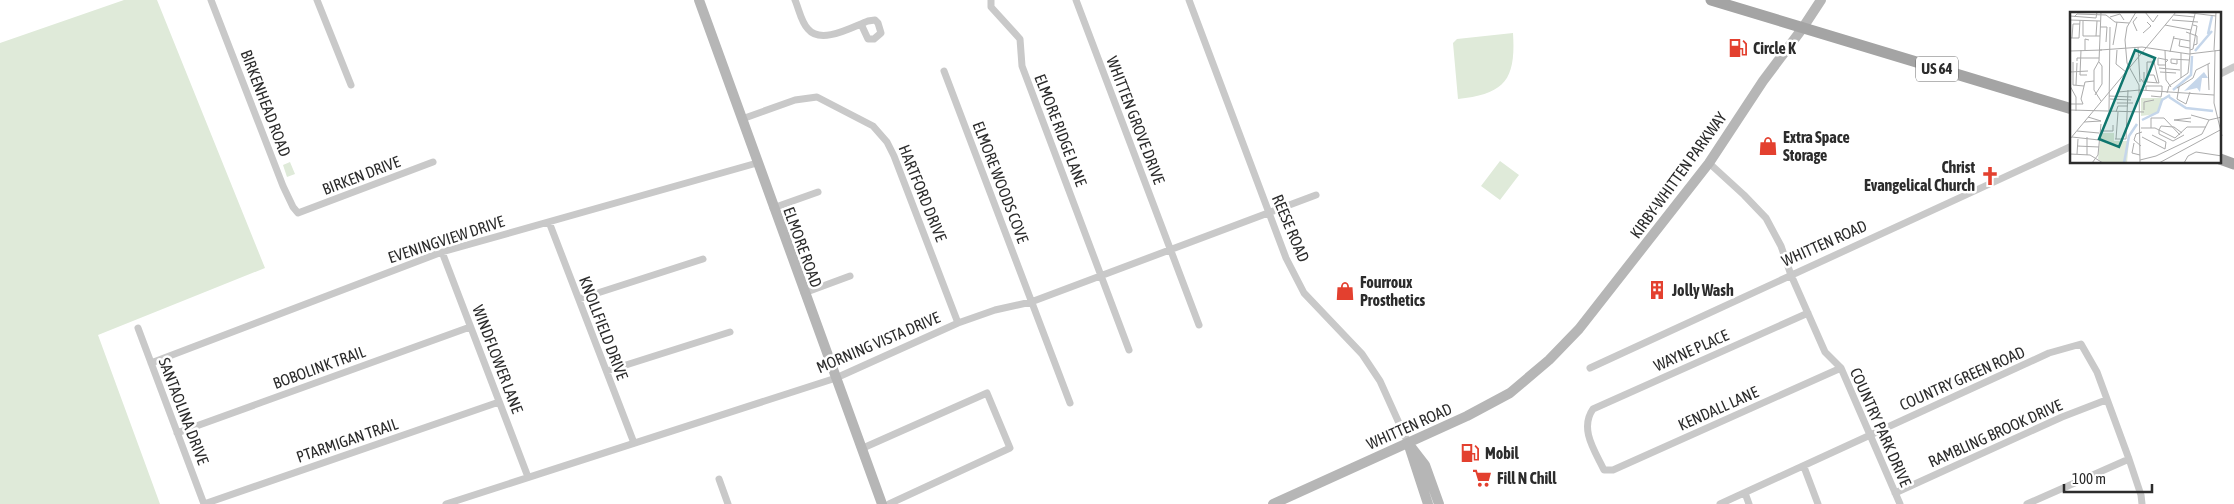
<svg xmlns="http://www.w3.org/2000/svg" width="2234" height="504" font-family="'Asap Condensed',sans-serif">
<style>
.green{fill:#dfead9}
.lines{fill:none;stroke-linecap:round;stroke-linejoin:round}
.street{stroke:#c9c9c9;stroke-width:7}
.secondary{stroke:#b6b6b6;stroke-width:10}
.primary{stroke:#a4a4a4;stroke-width:11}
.labels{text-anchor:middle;stroke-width:5;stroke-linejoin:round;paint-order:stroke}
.shield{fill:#fff;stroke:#6b6b6b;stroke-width:1}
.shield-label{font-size:15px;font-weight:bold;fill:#2c2c2c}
.poi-label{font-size:16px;font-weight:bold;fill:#2c2c2c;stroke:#fff;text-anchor:start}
.street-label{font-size:16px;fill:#2c2c2c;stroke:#fff}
.inset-river{fill:none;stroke:#c5d6ea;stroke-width:2.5}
.inset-road{fill:none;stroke:#ababab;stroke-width:1}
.view{fill:#0f766e;fill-opacity:0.15;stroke:#0f766e;stroke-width:2.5}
.inset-edge{fill:none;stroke:#2c2c2c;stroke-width:2.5}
</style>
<rect width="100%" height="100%" fill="#fff"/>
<!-- green -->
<path class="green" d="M124 0H157L265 268 98 335 160 504H0V43Z
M1513 33C1516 80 1505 94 1458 99L1453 43 1457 39Z
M1500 161 1519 175 1500 200 1481 186Z
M290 162 295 174 287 177 283 165Z"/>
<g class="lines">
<!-- street -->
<path class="street" d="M211 0 283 186 293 207 298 213 433 162
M317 0 351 85
M795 0C799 9 801 22 808 29 821 45 852 27 868 21L875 20 878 23 881 33 874 39H868L861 24
M991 0V7L1020 39 1022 66 1129 350
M1076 0 1199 325
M1189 0 1286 258 1304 293 1362 354 1380 381 1408 443
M944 71 1070 403
M2220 74 2234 67
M742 119 795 100 817 97 873 126 887 142 894 156 958 323
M1709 163 1744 195 1766 218 1781 246 1791 275 1825 352 1841 368 1900 504
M773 208 818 192
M549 222 634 443
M442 252 528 477
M804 293 850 276
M579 299 703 259
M1808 313 1593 409C1579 429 1595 451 1604 470H1613L1841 368
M138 328 204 504
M151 363 442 252 757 163
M1590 368 2072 146
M607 371 730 332
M177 433 470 327
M863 448 987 393 1010 448 889 504
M1804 467 1818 504
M719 479 728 504
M1745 493 1749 504
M1895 493 2062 417 2106 400
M204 504 499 402
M446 504 836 378 958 323 995 310 1031 302 1316 195
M1720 504 2049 353 2081 344 2097 372 2129 459 2141 495 2142 504
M2027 504 2129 459"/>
<!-- secondary -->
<path class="secondary" d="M699 0 882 504
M1408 443 1425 465 1439 504
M1410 449 1428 504
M1273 504 1467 416 1510 393 1549 360 1579 329 1709 163 1763 81 1802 29 1821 0"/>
<!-- primary -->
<path class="primary" d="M1711 0 2072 109
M2220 159 2234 164"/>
</g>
<!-- icons -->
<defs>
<g id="fuel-bare" transform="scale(1.5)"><path d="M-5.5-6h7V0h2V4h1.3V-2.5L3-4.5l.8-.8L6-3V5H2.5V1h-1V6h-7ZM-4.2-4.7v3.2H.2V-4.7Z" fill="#e3402f" stroke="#fff" stroke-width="2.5" paint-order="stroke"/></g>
<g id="shop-bare" transform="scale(1.5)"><path d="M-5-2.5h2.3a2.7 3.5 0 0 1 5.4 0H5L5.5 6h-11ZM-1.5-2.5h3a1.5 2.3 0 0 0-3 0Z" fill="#e3402f" stroke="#fff" stroke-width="2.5" paint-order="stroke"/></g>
<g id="church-bare" transform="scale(1.5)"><path d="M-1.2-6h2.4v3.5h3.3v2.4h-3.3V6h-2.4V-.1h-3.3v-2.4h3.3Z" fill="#e3402f" stroke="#fff" stroke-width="2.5" paint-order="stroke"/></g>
<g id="building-bare" transform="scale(1.5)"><path d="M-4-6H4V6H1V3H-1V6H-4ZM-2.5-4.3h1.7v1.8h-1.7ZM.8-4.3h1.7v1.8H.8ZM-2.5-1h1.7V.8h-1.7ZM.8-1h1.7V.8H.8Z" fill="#e3402f" stroke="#fff" stroke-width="2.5" paint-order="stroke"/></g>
<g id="supermarket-bare" transform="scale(1.5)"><path d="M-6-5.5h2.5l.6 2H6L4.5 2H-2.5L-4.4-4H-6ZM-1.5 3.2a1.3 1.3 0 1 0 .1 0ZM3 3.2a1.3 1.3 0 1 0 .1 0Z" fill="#e3402f" stroke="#fff" stroke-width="2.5" paint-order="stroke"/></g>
</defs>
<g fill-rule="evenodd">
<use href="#fuel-bare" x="1738" y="48"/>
<use href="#shop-bare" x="1768" y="146"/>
<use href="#church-bare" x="1990" y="176"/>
<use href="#building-bare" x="1657" y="290"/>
<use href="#shop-bare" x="1345" y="291"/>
<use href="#fuel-bare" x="1470" y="453"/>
<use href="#supermarket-bare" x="1482" y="478"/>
</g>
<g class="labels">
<!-- shield labels -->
<rect class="shield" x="1916" y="56.5" width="42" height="25" rx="4"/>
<g class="shield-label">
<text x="1937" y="74">US 64</text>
</g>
<!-- poi labels -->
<g class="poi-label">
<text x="1753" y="54">Circle K</text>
<text x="1783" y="143">Extra Space<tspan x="1783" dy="18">Storage</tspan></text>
<text x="1975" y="173" text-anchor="end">Christ<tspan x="1975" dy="18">Evangelical Church</tspan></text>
<text x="1360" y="288">Fourroux<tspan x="1360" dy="18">Prosthetics</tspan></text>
<text x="1672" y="296">Jolly Wash</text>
<text x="1485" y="459">Mobil</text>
<text x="1497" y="484">Fill N Chill</text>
</g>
<!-- street labels -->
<g class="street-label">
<text transform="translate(266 103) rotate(69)" y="6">BIRKENHEAD ROAD</text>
<text transform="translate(1136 120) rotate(69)" y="6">WHITTEN GROVE DRIVE</text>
<text transform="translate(1061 130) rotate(69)" y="6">ELMORE RIDGE LANE</text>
<text transform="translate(361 175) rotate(-21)" y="6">BIRKEN DRIVE</text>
<text transform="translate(1678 175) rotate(-54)" y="6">KIRBY-WHITTEN PARKWAY</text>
<text transform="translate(1001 182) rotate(69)" y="6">ELMORE WOODS COVE</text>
<text transform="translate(923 193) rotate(68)" y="6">HARTFORD DRIVE</text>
<text transform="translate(1291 228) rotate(67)" y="6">REESE ROAD</text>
<text transform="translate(446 239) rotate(-18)" y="6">EVENINGVIEW DRIVE</text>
<text transform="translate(1824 243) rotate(-24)" y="6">WHITTEN ROAD</text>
<text transform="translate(803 247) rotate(70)" y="6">ELMORE ROAD</text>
<text transform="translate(604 328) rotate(69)" y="6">KNOLLFIELD DRIVE</text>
<text transform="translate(878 342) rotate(-23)" y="6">MORNING VISTA DRIVE</text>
<text transform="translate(1691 350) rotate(-24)" y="6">WAYNE PLACE</text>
<text transform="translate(498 359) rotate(69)" y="6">WINDFLOWER LANE</text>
<text transform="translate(319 367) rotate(-20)" y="6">BOBOLINK TRAIL</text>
<text transform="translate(1962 378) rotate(-24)" y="6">COUNTRY GREEN ROAD</text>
<text transform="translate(1718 408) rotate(-24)" y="6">KENDALL LANE</text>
<text transform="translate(184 411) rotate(69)" y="6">SANTAOLINA DRIVE</text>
<text transform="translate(1409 426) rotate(-24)" y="6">WHITTEN ROAD</text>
<text transform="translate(1881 427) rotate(66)" y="6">COUNTRY PARK DRIVE</text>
<text transform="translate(1995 433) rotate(-24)" y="6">RAMBLING BROOK DRIVE</text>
<text transform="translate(347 440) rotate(-19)" y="6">PTARMIGAN TRAIL</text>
</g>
</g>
<!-- overview -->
<g transform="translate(2070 12)">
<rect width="151" height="151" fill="#fff"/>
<path d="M71 86H97L92 88 86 102 71 104ZM31 121H44V129H59L57 151H33L28 147Z" fill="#dfead9"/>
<path d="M134 60 138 66H132L130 80 127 76 114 79Z" fill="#c5d6ea"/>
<path class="inset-river" d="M138 22 142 4M125 39 142 19M103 78 121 63 122 44M99 85 116 96 143 99M72 108 88 100 92 88 100 83M54 151 59 124 67 112"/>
<path class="inset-road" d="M31 0 29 49 24 58V78L31 89M66 0 57 15 55 28 57 51 69 73 70 151M75 0 83 10 88 3M113 0 146 4M104 3 125 5M0 4 26 6 27 0M4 5 7 2 36 3 45 10 59 11M40 5 50 2 54 8M0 8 30 9M102 8 128 10M13 9V24H30M95 13 121 18M30 15H37L36 30M67 19 63 10 67 5M116 20 127 24V32L124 33M73 21 81 14 77 10M26 24 27 9M0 26H9L10 8M2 26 3 12H10M103 26 120 29M110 28 109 34 120 36M43 33 47 10M68 35 70 70M11 38 10 63H17M15 38V27L19 28M30 38 72 35 119 42 152 38M47 38 46 52 56 60M95 38 96 68 101 75M120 38 123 37 127 14 123 13M144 38 146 0M145 38 144 91 152 124M0 39 32 38M100 40 104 24M111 41V66M120 42V22L125 2M107 48V52L101 51V47L119 48M7 49V46H29M3 50V73L14 74M77 50H84L89 71 77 70ZM95 51 98 48 88 46V53H96M138 52 139 78M89 56 110 58M0 60 18 59M90 60 106 61M77 63H84L87 71M71 67 74 71V60M6 73 7 51M0 74 6 85V99M109 75 107 87 116 92 120 80M107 76 123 66 126 58 140 51M70 78 144 83M76 78V74H92V79M48 80 70 78M97 81 99 74 118 61 120 42M25 83 32 72V54L29 50M39 84 62 85M81 84 91 85 92 79M11 87 15 70 24 69M40 87 61 88M47 91H63M0 92H13L11 87M0 98 74 100M74 98V90L84 88M39 99 40 15M46 100 48 94H58M121 103 139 108M104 108 121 106M104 108 121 110M14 110 31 109 18 105M71 116H85L105 126 117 115H136M81 116V106H94L110 123M89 118V122L103 129 114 123M89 118 91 114 104 115 112 121M7 119 29 121M31 119H43V113M2 125 29 128M17 125V143M72 125 95 137 96 130 82 123M0 127 106 0M45 127H56L58 78M46 127 48 100M64 131 62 141 70 143M7 134 29 135M71 134 64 128 66 122 72 120M0 142 20 143 33 151M7 142 8 127M70 148 86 144 132 122 139 108 152 105M22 151 28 143 31 112M89 151 152 117M114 151 118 144 126 140 152 144"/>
<path class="view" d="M65 38 85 46 49 135 29 127Z"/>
<rect width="151" height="151" class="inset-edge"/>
</g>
<!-- scale -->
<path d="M2064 484v8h88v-8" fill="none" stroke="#2c2c2c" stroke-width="2.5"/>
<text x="2072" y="484" font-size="15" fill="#2c2c2c" stroke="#ffffff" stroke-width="4" paint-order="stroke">100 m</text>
</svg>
